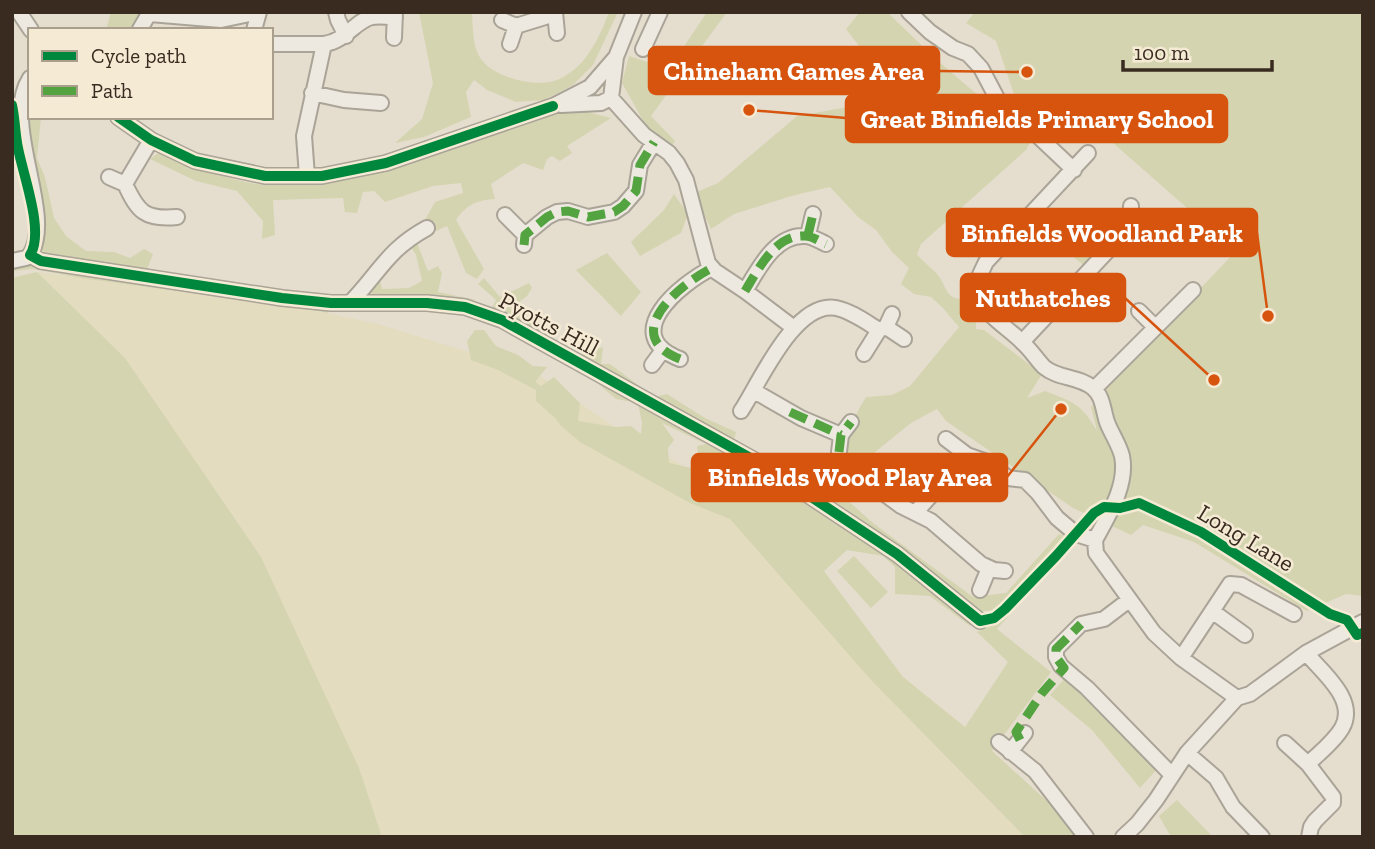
<svg xmlns="http://www.w3.org/2000/svg" width="1375" height="849" font-family="'Zilla Slab',serif">
<style>
.farmland{fill:#e4dcbf}
.green{fill:#d4d4b1;fill-rule:evenodd}
.lines{fill:none;stroke-linecap:round;stroke-linejoin:round}
.minor-casing{stroke:#aaa397;stroke-width:18}
.minor{stroke:#eee9e0;stroke-width:14}
.quiet{stroke:#53a441;stroke-width:9;stroke-dasharray:18 9;stroke-linecap:butt}
.cycleway-casing{stroke:#f5ebd5;stroke-width:15}
.cycleway{stroke:#00873e;stroke-width:10}
.labels{text-anchor:middle;stroke-width:5;stroke-linejoin:round;paint-order:stroke}
.street-label{font-size:24px;fill:#392b1f;stroke:#f5ebd5}
.leader{fill:none;stroke:#d6540e;stroke-width:2.5}
.callout-dot{fill:#d6540e;stroke:#f5ebd5;stroke-width:2.5}
.callout{fill:#d6540e;stroke:#d6540e;stroke-width:2.5}
.callout-label{font-size:26px;text-anchor:middle;font-weight:bold;fill:#fff}
</style>
<rect width="100%" height="100%" fill="#e5dece"/>
<!-- farmland -->
<path class="farmland" d="M37 272 304 308 378 324 469 352 512 357 615 427 710 481 903 677 965 727 1001 759 1080 837H382L125 358Z"/>
<!-- green -->
<path class="green" d="M111 12H150L137 30H106Z
M419 12H472C473 27 472 48 482 60 495 78 537 88 557 80 563 78 571 72 576 68 591 55 602 31 609 12H618L593 65 573 85 544 100 516 102 487 90 474 80 466 92 471 117 424 137 395 143 422 119 433 83Z
M707 12H727L651 116 675 141 671 147 646 126 622 83 629 56 669 69Z
M860 12 888 13 937 60 1031 141 1026 150 921 244 917 254C923 262 932 268 938 275 948 289 945 300 967 299L976 319V329L984 330 1042 374 1027 398 1045 391C1073 402 1082 404 1097 431L1091 407 1112 381 1236 251 1072 107 1045 131 1017 103 996 41 966 23 975 12H1363V596L1346 594 1307 611 1194 542 1143 525 1131 535 1073 508 946 421 937 409 911 423 858 466H846C846 437 851 421 866 397L892 395 910 386 959 327 942 307 931 297 914 294 901 284 909 268 892 252 876 230 858 217 830 187 795 195 734 214 711 229 694 193 718 183 797 116 865 104 875 67 846 29Z
M30 103V117H41L37 158 45 177 54 218 66 236 86 251 114 252 130 258 144 249 153 254 146 272 279 290 327 304 328 313 304 308 80 278 33 269 12 271V263L34 256 28 157Z
M559 109 587 112 611 118 567 146 572 153 560 161 552 156 547 159 543 170 523 163 491 184 495 199C477 200 466 205 456 220L484 269 477 279 466 273 447 226 425 236 422 225 435 202 463 193 461 183 433 186 385 202 374 191 363 192 357 213 345 212 343 198 273 200 275 235 262 239 263 221 237 191 196 181 150 159 162 150C189 163 216 176 246 182 261 186 279 184 294 183 386 179 473 141 559 109Z
M674 194 688 214 681 233 640 256 631 242 664 210Z
M1036 212 1094 261 1087 268 1066 251 1032 216Z
M415 238 428 271 438 266 442 273 438 292 476 300 367 297 359 294 379 276 382 289 409 288 422 281 416 255 408 242Z
M607 253 641 292 621 316 576 270Z
M37 272 125 358 261 557 359 768 382 837H12V278Z
M484 278 500 297 529 283 532 288 527 296 510 309 554 340 580 354 603 347 601 364H610L654 397 667 394 705 418 736 432 734 440 765 459 775 456 807 479 814 489 826 481 873 523 973 597 1006 593 1059 534 1067 537 1033 575 996 610 974 612V622L970 626 930 596 895 594V567L883 556 847 550 824 571 903 677 965 727 1008 662 977 632 992 625 1067 547 1072 546 997 629 1051 672 992 751 1058 811 1077 837H1025L871 680 730 519 690 503 580 442 561 426 555 418 536 401V390L498 370 471 360 467 341 475 330H484L496 346 518 355 533 366 547 367 535 382 541 386 554 377 580 403 578 421 615 427 631 426 641 434 642 423 638 403 616 399 589 376 508 317 504 308 501 314 492 308 496 300 478 284ZM662 423 706 444 697 446 698 456 713 455 719 470 696 469 669 463 668 448 674 440Z
M854 556 888 592 871 608 837 571Z
M1067 676 1158 768 1140 788 1092 730 1050 695Z
M1177 800 1213 837H1171L1159 816Z"/>
<g class="lines">
<!-- minor casing -->
<g class="minor-casing">
<path id="minor" d="M19 12 31 30
M336 12 338 20 346 36
M555 12 557 33
M909 12 930 32 953 48 968 54 981 68 999 102 1036 134
M150 14 221 20 259 12 254 30
M502 20 516 26 510 44
M516 26 555 14
M140 29 150 12
M394 38 395 12
M271 44H324L304 136 307 176
M324 44C346 41 356 20 372 17 379 16 388 17 395 18
M643 49 660 12
M312 93 344 100 381 103
M611 98 644 135 669 153 677 163 686 180 708 263 715 271 745 291 794 328
M561 105 601 103 611 98 616 57 634 12
M118 117 151 140 195 161 265 176H322L386 163 553 106 590 87 616 57
M1039 137 1074 170
M151 140 125 184C138 212 145 220 177 217
M1088 153 986 262C982 271 975 282 977 292 982 314 1009 328 1023 343 1031 350 1037 360 1044 367 1058 379 1079 376 1093 388 1103 396 1103 410 1107 422 1111 433 1119 444 1122 456 1128 485 1108 516 1095 540
M109 177 125 184
M1131 206 1130 227 1152 225
M505 215 525 235
M808 235 813 214
M524 245 525 235 547 217 557 212 568 211 588 217 614 212 623 206 636 191 640 165 654 142
M30 255 41 261 282 298 331 303H427L465 307 502 320 763 465 897 554 980 621
M30 255C56 214 0 124 30 78
M12 261 26 258 30 255
M745 291C758 270 775 234 805 236 812 236 819 241 826 244
M350 303C380 272 387 250 427 228
M1139 311 1155 327
M886 327 904 339
M1022 342 1130 227
M864 354 879 330 886 327 892 314
M680 359C618 335 680 284 712 268
M652 365 663 350
M1094 389 1193 290
M754 391 801 418 841 435
M741 411C759 384 795 300 836 308 851 311 866 322 879 330
M946 439 967 455 987 462 1008 478 1025 480 1038 493 1057 518 1076 534 1095 540
M839 452 841 435 851 422
M867 481 901 506 931 521 981 564 994 570 1005 571
M916 512 967 455
M1095 540 1096 553 1154 633 1181 658 1237 698
M980 590 989 568
M1129 600 1104 619 1081 624 1056 649V657L1061 666 1087 688 1171 774
M1212 611 1245 635
M1306 653C1322 672 1358 700 1342 728 1334 742 1319 753 1308 764
M1181 658 1230 584 1241 585 1294 614
M999 742 1035 771 1086 837
M1285 743 1308 764 1333 797V803L1315 821 1311 827 1309 837
M1010 752 1025 733
M1187 753 1216 778 1233 807 1262 837
M1123 837 1137 824 1156 800 1187 753 1237 698 1250 694 1306 653 1363 622"/>
</g>
<!-- minor -->
<use href="#minor" class="minor"/>
<!-- quiet -->
<path class="quiet" d="M1036 134 1039 137
M808 235 813 214
M524 245 525 235 547 217 557 212 568 211 588 217 614 212 623 206 636 191 640 165 654 142
M745 291C758 270 775 234 805 236 812 236 819 241 826 244
M680 359C618 335 680 284 712 268
M790 412 841 435
M839 452 841 435 851 422
M1020 740 1016 732 1042 693 1064 668 1056 657V649L1081 624"/>
<!-- cycleway casing -->
<g class="cycleway-casing">
<path id="cycleway" d="M12 105C15 118 15 134 18 148 23 175 45 232 30 255
M118 117 151 140 195 161 265 176H322L386 163 553 106
M30 255 41 261 282 298 331 303H427L465 307 502 320 763 465 897 554 980 621 994 618 1005 609 1056 556 1094 513 1104 507 1120 508 1139 503 1201 532 1330 614 1347 620 1357 635 1363 633"/>
</g>
<!-- cycleway -->
<use href="#cycleway" class="cycleway"/>
</g>
<g class="labels">
<!-- street labels -->
<g class="street-label">
<text transform="translate(549 324) rotate(28)" y="8">Pyotts Hill</text>
<text transform="translate(1246 538) rotate(31)" y="8">Long Lane</text>
</g>
</g>
<!-- callouts -->
<path class="leader" d="M1027 72L939 71M749 110L846 118M1268 316L1257 233M1214 380L1125 298M1061 409L1007 477"/>
<g class="callout-dot">
<circle cx="1027" cy="72" r="7"/>
<circle cx="749" cy="110" r="7"/>
<circle cx="1268" cy="316" r="7"/>
<circle cx="1214" cy="380" r="7"/>
<circle cx="1061" cy="409" r="7"/>
</g>
<g class="callout">
<rect x="649" y="47" width="290" height="47" rx="7"/>
<rect x="846" y="95" width="381" height="47" rx="7"/>
<rect x="947" y="209" width="310" height="47" rx="7"/>
<rect x="961" y="274" width="164" height="47" rx="7"/>
<rect x="692" y="454" width="315" height="47" rx="7"/>
</g>
<g class="callout-label">
<text x="794" y="80">Chineham Games Area</text>
<text x="1037" y="128">Great Binfields Primary School</text>
<text x="1102" y="242">Binfields Woodland Park</text>
<text x="1043" y="307">Nuthatches</text>
<text x="850" y="486">Binfields Wood Play Area</text>
</g>
<!-- border -->
<rect width="1375" height="849" fill="none" stroke="#392b1f" stroke-width="28"/>
<!-- legend -->
<rect x="28" y="28" width="245" height="91" fill="#f5ebd5" stroke="#aa9e8c" stroke-width="2"/>
<rect x="42" y="51" width="35" height="10" fill="#00873e" stroke="#aa9e8c" stroke-width="2"/>
<text x="91" y="63" font-size="21" fill="#392b1f">Cycle path</text>
<rect x="42" y="86" width="35" height="10" fill="#53a441" stroke="#aa9e8c" stroke-width="2"/>
<text x="91" y="98" font-size="21" fill="#392b1f">Path</text>
<!-- scale -->
<path d="M1123 60v10h149v-10" fill="none" stroke="#392b1f" stroke-width="3.5"/>
<text x="1134" y="60" font-size="21" fill="#392b1f" stroke="#f5ebd5" stroke-width="5" paint-order="stroke">100 m</text>
</svg>
